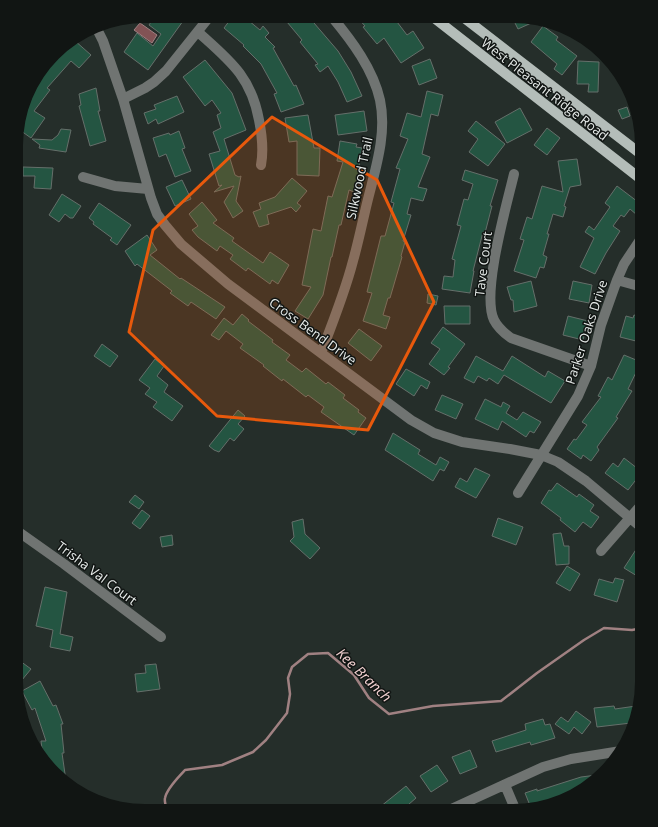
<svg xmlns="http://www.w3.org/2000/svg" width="658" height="827" font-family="'Open Sans',sans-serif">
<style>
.water{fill:#825355;stroke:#a08182}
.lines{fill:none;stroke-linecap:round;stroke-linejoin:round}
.stream{stroke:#a08182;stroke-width:2.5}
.building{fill:#245542;stroke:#656f6a}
.minor{stroke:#707472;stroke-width:10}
.major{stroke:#b4bdb9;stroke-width:10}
.marked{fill:#e8590c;fill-opacity:0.2;stroke:#e8590c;stroke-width:3;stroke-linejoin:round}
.labels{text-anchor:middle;stroke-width:3;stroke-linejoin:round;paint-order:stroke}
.street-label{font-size:13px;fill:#e7ecea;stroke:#111513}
.water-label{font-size:14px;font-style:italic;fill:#f5d4d4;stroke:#111513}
</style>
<rect width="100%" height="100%" fill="#252e2a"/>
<!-- water -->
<path class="water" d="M140 23 157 35 152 43 134 30Z"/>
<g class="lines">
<!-- stream -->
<path class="stream" d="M165 811C167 806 164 802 165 798 167 788 179 777 185 770L222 765 253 752 266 740 287 713 290 694 288 678 292 667 308 654 328 653 354 675 369 698 389 714 433 706 501 701 537 673 584 640 604 628 632 630 642 628"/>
</g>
<!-- building -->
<path class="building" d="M155 16H177L183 21 148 70 124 52 137 33 153 46 161 34 149 25Z
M233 16H243L260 30 263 26 269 33 265 37 275 47 273 48 294 86 296 85 304 104 281 112 274 94 277 93 261 64 243 46 244 45 224 28Z
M282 16H308L338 51 351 72 362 96 347 102 338 82 328 66 320 72 315 65 318 64 300 42 302 40Z
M357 17H385L389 22 394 18 407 35 413 31 424 48 401 63 384 38 377 44 363 27 365 26Z
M512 17H530L538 20 518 29Z
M543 26 558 37 556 40 577 56 562 75 554 69 557 64 531 42Z
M74 40 91 55 79 68 71 61 47 88 50 90 34 111 45 118 31 138 17 128 24 108 30 100 28 98 31 87 41 74 40 73 62 47Z
M430 59 437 78 419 85 412 66Z
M205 60 232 93 246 130 224 139 235 175 239 177 241 176 236 201 243 211 233 218 224 202 234 186 214 192 222 185 219 186 209 154 220 151 213 132 221 128 217 115 221 113 212 100 205 106 183 77Z
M578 61 599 62 598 92H588L589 84H577Z
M96 88 100 111H98L106 141 90 146 79 106 81 105 79 94Z
M427 91 443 95 438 116 431 114 422 154 430 157 418 187 427 189 423 201 411 198 407 214 411 215 403 241 405 242 401 256 402 257 390 298H388L383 315 390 317 386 329 363 321 372 293 367 292 381 236H385L394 203 391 202 400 169 396 168 408 139 400 136 407 113 421 117Z
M177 96 184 112 158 124 156 119 148 124 144 113 156 109 154 105Z
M627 107 630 116 622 119 618 110Z
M520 108 532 130 507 143 495 122Z
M364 111 367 131 338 135 335 115Z
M308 115 314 148H320L319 176 297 175V141L289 142 285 118Z
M476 121 505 144 488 166 469 152 478 139 468 131Z
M547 128 560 138 547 155 534 145Z
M61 129 71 130 66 152 39 148 40 145 32 139 52 140 58 135Z
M179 131 185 148 182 149 191 171 175 177 166 154 159 157 153 138 169 133 170 135Z
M340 141 357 144 356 147 362 148 358 172H360L354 192 349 190 341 225H339L332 257H331L323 295 308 319 295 311 311 287 302 285 313 229 321 231 328 196 332 197 343 162 337 161Z
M577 159 581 185 570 187 564 206 566 207 563 217 553 214 547 234H549L543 255 547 257 544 268 540 267 536 278 514 271 524 240 520 239 527 217 532 219 542 186 563 192 558 161Z
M23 167 53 168 51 189 34 188 35 176H23Z
M465 170 498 180 490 206H492L485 233 483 232 473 271H474L470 293 442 289 444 276 453 277 455 260 452 259 461 226 457 225 464 199 468 200 473 184 462 180Z
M292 178 307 191 297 203 301 206 296 212 291 207 267 215 269 224 259 227 253 212 261 209 259 203 275 197Z
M182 180 191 199 175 206 166 187Z
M617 186 642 205V208L637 215 630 209 624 217 621 215 613 226 620 231 606 253 595 274 580 267 594 238 585 232 589 226 594 230 610 207 605 203Z
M62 194 81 206 73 218H70L65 214 59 222 49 215Z
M202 202 217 220 213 223 234 238 232 241 263 263 270 252 289 265 278 284 272 280 270 284 248 268 246 271 230 259 233 255 220 246 217 251 198 237 192 230 198 226 189 214Z
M99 203 131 225 117 245 110 240 112 238 93 224 94 222 89 218Z
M147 235 157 250 150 255 180 279 181 278 225 307 216 319 191 302 188 306 170 293 172 291 137 264 135 266 125 251Z
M531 281 537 306 514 312 513 300H511L507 287Z
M573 281 592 285 589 303 569 299Z
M428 294 438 296 436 305 427 303Z
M444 306H470V324H445Z
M242 314 249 320 248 321 273 340 272 342 290 355 286 360 302 372 306 368 326 384 328 382 345 395 343 398 359 410 358 412 366 418 354 435 321 412 324 407 308 395 306 397 283 379 282 381 263 366 264 365 240 348 243 344 226 331 219 340 211 335 224 318 233 325Z
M634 315 642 317V330L639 329 636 341 620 337 626 316 633 318Z
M568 316 588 321 583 340 563 335Z
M443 327 465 344 448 367 450 368 444 375 429 364 440 349 431 343Z
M359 329 382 346 371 361 348 343Z
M102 344 118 356 110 367 94 356Z
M624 355 641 362 628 389 632 391 616 417 618 418 597 447 599 450 591 461 583 455 581 459 567 449 574 439 576 440 587 425 582 422 601 397 598 396 608 377 612 380Z
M476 356 503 371 512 356 545 377 548 371 565 381 551 403 504 375 498 384 489 378 487 381 478 376 474 383 464 378Z
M155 359 164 366 157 376 168 385 164 392 183 406 172 421 153 407 157 402 145 394 150 388 139 380Z
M406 369 430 382 427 389 421 385 414 396 396 384Z
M442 395 463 404 456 419 435 410Z
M485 399 501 407 503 402 510 406 506 413 517 420 523 412 541 422 534 433 530 431 526 437 502 421 498 430 475 419Z
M238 410 245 416 238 424 244 429 234 441 230 438 219 452 214 450 209 446Z
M393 433 420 450 418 454 436 465 440 457 449 462 444 471 440 469 433 481 385 450Z
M624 458 642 472 628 490 605 473 613 463 618 467Z
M475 468 490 475 476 498 455 487 460 478 467 482Z
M557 483 577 497 579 494 594 505 590 511 599 517 591 528 583 522 575 532 560 520 561 518 541 503 549 490 551 491Z
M135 495 144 502 139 509 129 502Z
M142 510 150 516 140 529 132 523Z
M498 518 523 527 516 545 492 536Z
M303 519 305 534 320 548 310 559 290 541 294 537 292 522Z
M561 533 564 546H569V564L556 565 553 534Z
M172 535 173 545 162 547 160 537Z
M637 548 642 551V579L624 568Z
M567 566 580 574 570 591 556 583Z
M615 578 624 580 617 602 594 595 599 579 613 583Z
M45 587 67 592 60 634 73 637 70 651 50 647 53 630 36 626Z
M16 658 31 669 17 686 16 682Z
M156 664 160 689 137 692 135 674 146 673 145 665Z
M40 681 53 706 56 705 63 724H61L64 753H62L66 781 43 756 41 741H46L35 708 32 710 22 691Z
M614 706 615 709 636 706 631 723 597 727 594 708Z
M576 711 591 722 582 734 574 727 569 734 555 724 561 717 568 722Z
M543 719 545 725 550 724 555 738 531 745 530 742 496 752 492 741 526 730 525 724Z
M470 750 477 767 460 774 452 757Z
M437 765 448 781 431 792 420 776Z
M597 775 577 794 531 808 525 793 537 789V791L581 777Z
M406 786 416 798 401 811H375Z"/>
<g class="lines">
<!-- minor -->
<path class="minor" d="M96 27 103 41 123 99 151 198 157 214 165 225 181 244 228 284 411 420 434 433 462 442 510 449 541 455 558 462 586 481 642 528
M198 32C229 60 251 76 259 120 262 135 264 149 261 165
M123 99 145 88 154 82 166 71 210 16
M514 174C507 204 481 293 494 320 498 328 504 333 511 338L591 366
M83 177 115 186 148 189
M617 280 642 287
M321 353C333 322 345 292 353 261 359 240 363 219 368 199 376 167 387 133 380 100 373 69 352 41 332 17
M518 493 578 396 591 366 601 325 617 280 624 264 642 237
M16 530 64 564 161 637
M601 551 642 504
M505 785 516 811
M447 811 543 767 571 759 621 751"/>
<!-- major -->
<path class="major" d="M433 17 642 180
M463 17 642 155"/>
</g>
<!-- marked area -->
<path class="marked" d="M272 117 377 180 434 302 368 430 217 416 129 332 153 230Z"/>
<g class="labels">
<!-- street labels -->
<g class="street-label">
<text transform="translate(545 89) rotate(38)" y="5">West Pleasant Ridge Road</text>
<text transform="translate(359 178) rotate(-78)" y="5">Silkwood Trail</text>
<text transform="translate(483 264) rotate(-83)" y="5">Tave Court</text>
<text transform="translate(313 331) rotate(36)" y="5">Cross Bend Drive</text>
<text transform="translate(586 332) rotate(-72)" y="5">Parker Oaks Drive</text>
<text transform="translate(97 573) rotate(37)" y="5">Trisha Val Court</text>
</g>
<!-- water labels -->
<g class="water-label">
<text transform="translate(364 675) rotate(44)" y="5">Kee Branch</text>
</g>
</g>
<!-- crop -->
<path d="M0 0H658V827H0ZM145 23H513A122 122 0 0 1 635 145V682A122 122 0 0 1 513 804H145A122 122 0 0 1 23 682V145A122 122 0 0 1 145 23Z" fill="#111513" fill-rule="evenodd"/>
</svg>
